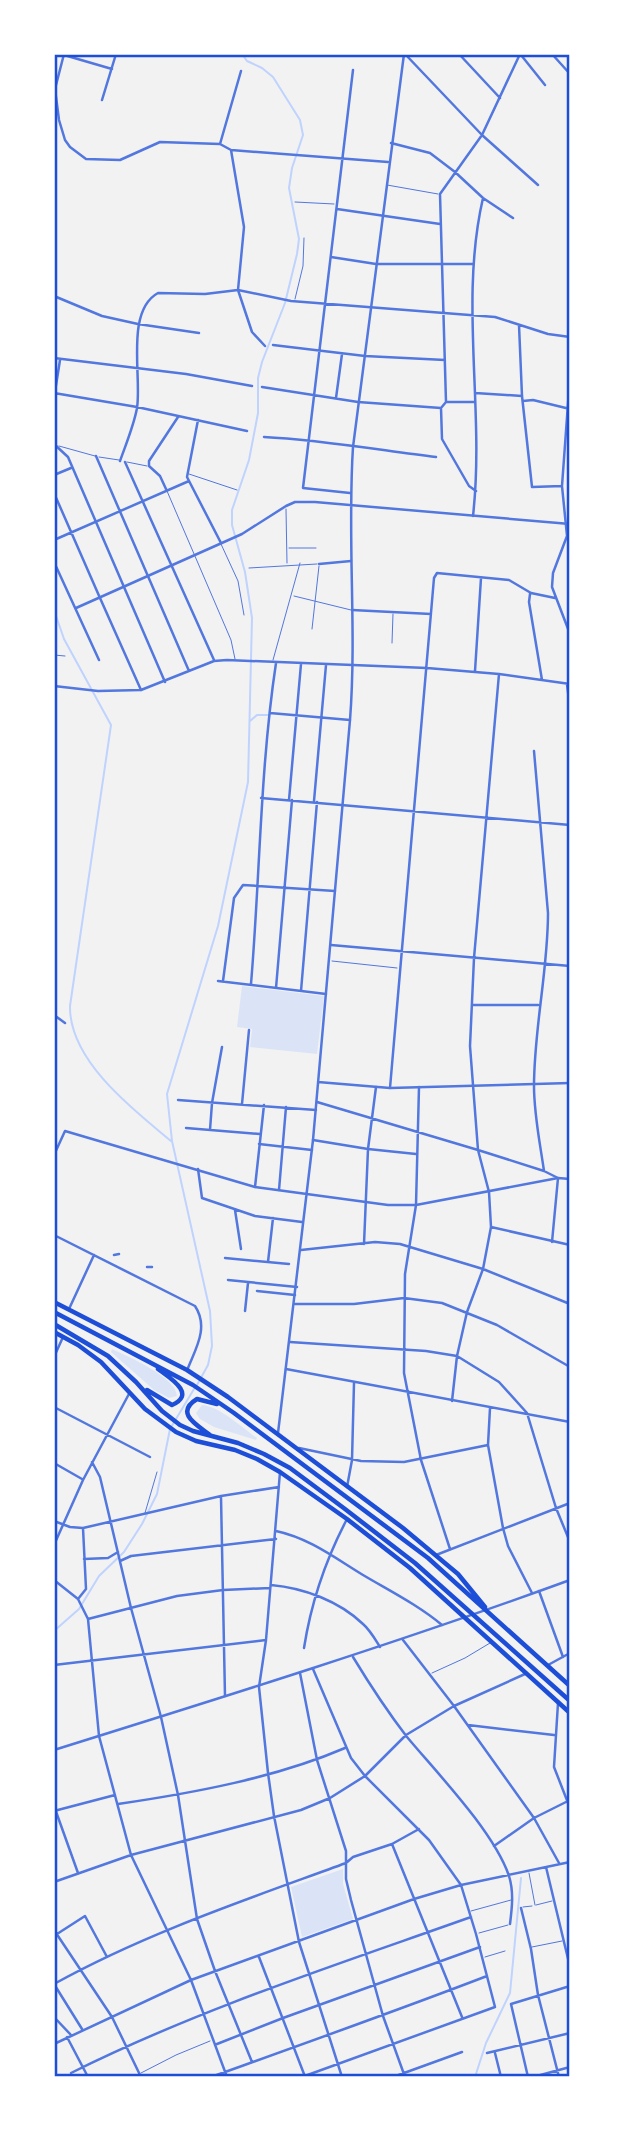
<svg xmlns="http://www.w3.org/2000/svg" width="624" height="2131" font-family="'Exo 2',sans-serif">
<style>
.green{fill:#dbe4f7}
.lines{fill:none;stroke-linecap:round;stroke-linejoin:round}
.stream{stroke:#bfd3fe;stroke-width:2}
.service{stroke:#5277de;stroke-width:1}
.minor{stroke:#5277de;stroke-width:2.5}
.tertiary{stroke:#5277de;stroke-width:2.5}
.trunk{stroke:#1d4ed8;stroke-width:4.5}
.neatline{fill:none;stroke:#1d4ed8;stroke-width:2.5}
</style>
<rect width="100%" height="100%" fill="#f2f2f2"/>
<!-- green -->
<path class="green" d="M242 986 324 996 317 1054 250 1047 252 1029 237 1027Z
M112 1349C129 1357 176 1377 177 1396L169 1398 154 1390 111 1352Z
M202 1405C221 1407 241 1427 257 1438L256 1440 214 1427 200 1419 196 1413Z
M343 1869V1884L353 1919 302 1937 291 1887Z"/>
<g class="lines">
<!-- stream -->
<path class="stream" d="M54 610 64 639 111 725 70 1006C69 1060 132 1109 171 1141
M250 721 257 715H268
M197 1385 208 1365 212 1346 210 1311 172 1141 167 1094 218 926 248 782 252 618 245 572 232 525V510L249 460 258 413V378L262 362 285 303 297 254 299 239 289 188 292 168 303 135 300 120 273 77 262 68 247 61 242 54
M54 1631 79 1609 99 1576 124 1552 142 1524 157 1494 170 1429 194 1389
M475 2077 486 2043 510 1993 521 1878"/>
<!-- service -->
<path class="service" d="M387 185 438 194
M295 202 334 204
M295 299 303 266 304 238
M59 446 95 456
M99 457 119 460
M127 462 147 466
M189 474 237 490
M167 491 231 640 235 659
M286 509 287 563
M221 544 238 581 244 615
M289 548H316
M249 568 317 564
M294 596 351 610
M312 629 319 566
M392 643 393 614
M54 655 65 656
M273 660 300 563
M332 961 397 968
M145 1513 157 1472
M432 1673 465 1658 490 1643
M529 1873 535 1905
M536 1905 552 1901
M523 1907 532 1906
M471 1911 511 1900
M479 1933 508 1925
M532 1947 562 1941
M485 1957 505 1951
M54 2073 56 2077
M141 2073 176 2055 210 2041"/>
<!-- minor -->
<path class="minor" d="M64 54 55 89 59 120 65 140 70 147 86 159 120 160 160 142 220 144 231 150 388 162
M405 54 482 135 538 185
M459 54 500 98
M552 54 570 74
M64 55 112 69
M521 55 545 85
M102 100 116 54
M391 143 430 153 455 172 483 198 513 218
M220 144 241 71
M231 150 244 227 238 290 252 332 265 346
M337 209 440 224
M331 257 376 264H473
M54 296 102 316 138 324 199 333
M519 325 522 396 532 487 562 486
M273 345 365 356 445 360
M54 358 186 374 252 386
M570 376 562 486 567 536 553 573 552 587 570 634
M262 387 358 402 441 408 446 402
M54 393 137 407 247 431
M475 393 522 396
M54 398 60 360
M336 398 342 354
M523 401 533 400 570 409
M446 402 440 194 482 135 520 54
M446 402H474
M441 408 442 439 469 486 476 491
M198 420 187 477 221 543
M264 437C322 440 379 450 436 457
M96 456 189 671
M120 461C126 444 134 425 137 408 142 377 125 311 158 293L205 294 238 290 291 301 495 317 548 334 570 337
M125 462 214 660
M54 475 71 468
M166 489 160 476 149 466V461L178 417
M54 493 100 598
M350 493 303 488 353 70
M473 516C485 410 459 302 483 198
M54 540 189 481
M54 562 99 660
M319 564 351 561
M124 587 165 682
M530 594 529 602 542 680
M352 610 431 614
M475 671 481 578
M567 684 570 708
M141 690 214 661 227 660 427 668 499 674 570 684
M270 713 350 720
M534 751 548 913C548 971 534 1028 534 1086 534 1115 540 1143 544 1171
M261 798 570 825
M289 800 301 664
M314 801 326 665
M331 945 570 966
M218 981 326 994
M223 981 234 898 243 885 335 891
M251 984C260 877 260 769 276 663
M276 988 292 800
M301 991 317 802
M472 1005H538
M54 1015 65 1023
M419 1087 416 1205 405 1274 404 1373 421 1460 450 1549
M390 1088 434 578 437 573 509 580 531 593 555 598
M178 1100 316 1110
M317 1102 478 1150 544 1171 558 1178 552 1242
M242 1104 249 1030
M186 1128 260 1134
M210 1130 212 1103 222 1047
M313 1140 368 1149 416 1154
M259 1144 312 1150
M198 1169 202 1198 255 1216 302 1222
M255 1187 264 1105
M279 1190 286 1107
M235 1210 241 1249
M491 1227 570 1245
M54 1235 195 1306C209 1327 196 1348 188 1368
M364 1244 368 1149 376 1087
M301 1250 375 1242 400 1244 483 1269 570 1304
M114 1255 119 1254
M225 1258 289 1264
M268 1262 273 1218
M147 1267H152
M228 1280 297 1287
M257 1291 295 1295
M295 1304H354L404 1298 442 1303 497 1325 570 1367
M69 1309 94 1255
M245 1311 248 1283
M290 1342 426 1351 457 1356 499 1382 527 1413 556 1508 570 1542
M54 1357 63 1337
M286 1369 570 1422
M452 1401 457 1356 467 1312 483 1269 491 1227 489 1192 478 1150 470 1046 474 958 499 674
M54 1407 150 1457
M490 1408 488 1445 503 1528 508 1546 532 1593
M299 1448 361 1461 404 1462 488 1445
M92 1462 100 1477 131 1608 161 1717 178 1795 197 1919 215 1971 252 2062
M54 1463 82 1479
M280 1472 266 1640 259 1687 268 1773 274 1816 299 1942 342 2077
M347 1487 352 1460 354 1383
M221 1497 225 1696
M54 1521 70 1527 83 1528 221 1496 279 1487
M276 1531C309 1538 335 1558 363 1575 390 1591 418 1605 442 1625
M54 1545 83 1480 130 1392
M436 1555 570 1503
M84 1559 108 1558 118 1552
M120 1561 131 1556 276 1539
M54 1580 78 1599 88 1619 99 1736 131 1855 191 1980 227 2077
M271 1585C304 1588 339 1601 363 1624 370 1630 375 1639 380 1647
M539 1591 563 1657
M78 1599 86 1589 83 1528
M88 1619 177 1596 223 1590 270 1588
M403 1640 454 1706 534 1818 559 1863
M304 1648C311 1603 326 1559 347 1519
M353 1657C370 1685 387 1711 407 1737 438 1774 494 1832 509 1876 514 1892 512 1908 510 1924
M54 1665 266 1640
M548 1665 570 1653
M300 1673 317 1760 346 1851V1879L351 1900 383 2016 405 2077
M558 1703 554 1767 570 1808
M468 1725 554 1735
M118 1804C193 1793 275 1778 345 1748
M54 1806 78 1873
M54 1811 115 1795
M392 1844 462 2017
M494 1846 534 1818 570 1800
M546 1867 570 1967
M54 1882 131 1855 301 1810 330 1798 365 1776 406 1735 454 1706 525 1674
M521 1908 531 1949 538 1995 559 2077
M54 1930 112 2017 141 2077
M57 1934 85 1916 107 1957
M259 1957 304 2074
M54 1984C146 1933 248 1899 346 1863L353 1857 392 1844 419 1829
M54 1984 82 2029
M54 2017 71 2035
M67 2037 88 2077
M54 2044 191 1980 414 1899 461 1885 570 1862
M217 2044 283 2018 480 1947
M487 2053 570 2033
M495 2053 501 2077
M71 2073C199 2009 336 1965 471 1917
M211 2077C303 2044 396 2011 487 1976
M302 2077 495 2007 476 1934 461 1885 429 1840 365 1776 351 1758 313 1669
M393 2077 462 2052
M528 2077 511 2004 570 1986
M533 2077 570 2067"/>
<!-- tertiary -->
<path class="tertiary" d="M54 444 68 457 124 587
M76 608 242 534 286 506 295 502H315L570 524
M54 686 98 691 141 690 100 598
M318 1082 390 1088 570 1083
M54 1155 65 1131 255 1187 388 1205H416L558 1178 570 1179
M278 1433 313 1140 350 720C357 629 347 538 353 447L404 54
M54 1750C227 1696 400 1642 570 1580"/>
<!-- trunk -->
<path class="trunk" d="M54 1302 187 1370 228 1397 403 1528 458 1574 485 1607
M54 1312 193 1385 234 1413 428 1558 570 1686
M54 1324 108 1356 136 1382 162 1411 180 1425 193 1431 238 1443 264 1454 290 1468 345 1509 415 1563 570 1701
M54 1332 78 1345 101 1362 145 1409 176 1432 196 1441 235 1450 257 1459 280 1472 347 1519 410 1568 570 1713
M147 1390 172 1405C197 1394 170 1378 158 1369
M210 1435C197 1425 174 1413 197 1399L217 1404"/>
</g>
<!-- border -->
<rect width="624" height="2131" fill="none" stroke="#ffffff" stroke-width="112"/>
<rect x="56" y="56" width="512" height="2019" class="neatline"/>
</svg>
